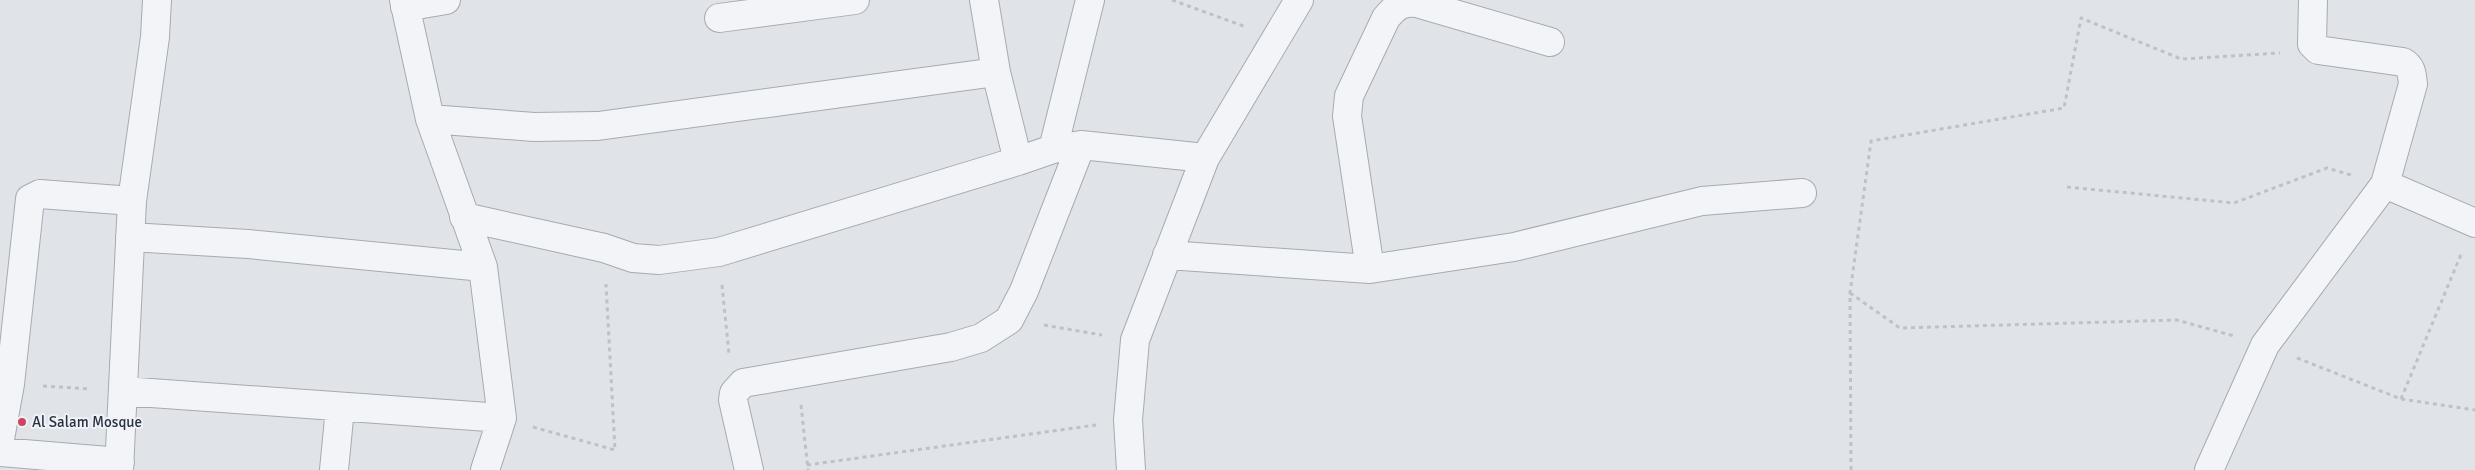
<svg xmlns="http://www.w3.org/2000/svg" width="2475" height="470" font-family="Signika,sans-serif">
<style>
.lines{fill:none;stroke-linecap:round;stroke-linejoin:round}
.street-casing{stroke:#a5abb3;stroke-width:30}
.path{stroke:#bdc2c7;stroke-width:3;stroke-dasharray:4 4;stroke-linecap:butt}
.street{stroke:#f2f4f7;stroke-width:28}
.poi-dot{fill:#cd455f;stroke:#eff2f6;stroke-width:2}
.labels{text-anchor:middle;stroke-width:4;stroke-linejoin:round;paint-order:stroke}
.poi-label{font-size:15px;fill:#283240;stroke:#eff2f6;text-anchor:start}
</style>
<rect width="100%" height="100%" fill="#e0e4e9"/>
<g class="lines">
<!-- street casing -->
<g class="street-casing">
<path id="street" d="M404 0 430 119 483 267 502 418 485 470
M984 0 996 72 1018 161
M405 7 446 0
M719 18 855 0
M430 119 534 127 598 126 996 72
M1053 149 1090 0
M2385 184 2475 223
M464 217 604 248 633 258 659 260 719 252 1018 161 1053 149 1081 145 1205 158
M130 237 248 244 483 267
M1167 255 1370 269 1514 247 1702 201 1802 193
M1370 269 1347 116 1349 96 1386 18C1396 6 1401 2 1417 3L1550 42
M123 391 502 418
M0 439 10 384 30 199 40 194 132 201
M0 452 120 462
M119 470 132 201 155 37 157 0
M334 470 340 408
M749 470 733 400 734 393 743 383 951 347 981 338 1009 320 1024 291 1081 145
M1131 470 1128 420 1135 340 1205 158 1299 0
M2209 470 2265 345 2385 184 2413 84C2412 75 2412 67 2403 62L2318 50 2312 44 2313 0"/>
</g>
<!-- path -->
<path class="path" d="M1172 0 1246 27
M2067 187 2234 203 2327 168 2351 175
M722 285 729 354
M1850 293 1900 328 2177 320 2234 336
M1044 325 1102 335
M2297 358 2401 399 2475 410
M43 386 89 389
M2401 399 2462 252
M801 405 808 470
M533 427 615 450 606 284
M807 465 1096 425
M1851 470 1850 293 1871 141 2064 108 2081 18 2181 59 2280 53"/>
<!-- street -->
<use href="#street" class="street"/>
</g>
<!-- markers -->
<circle class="poi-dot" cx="22" cy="422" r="5"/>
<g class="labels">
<!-- poi labels -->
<g class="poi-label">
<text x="32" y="427">Al Salam Mosque</text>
</g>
</g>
</svg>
